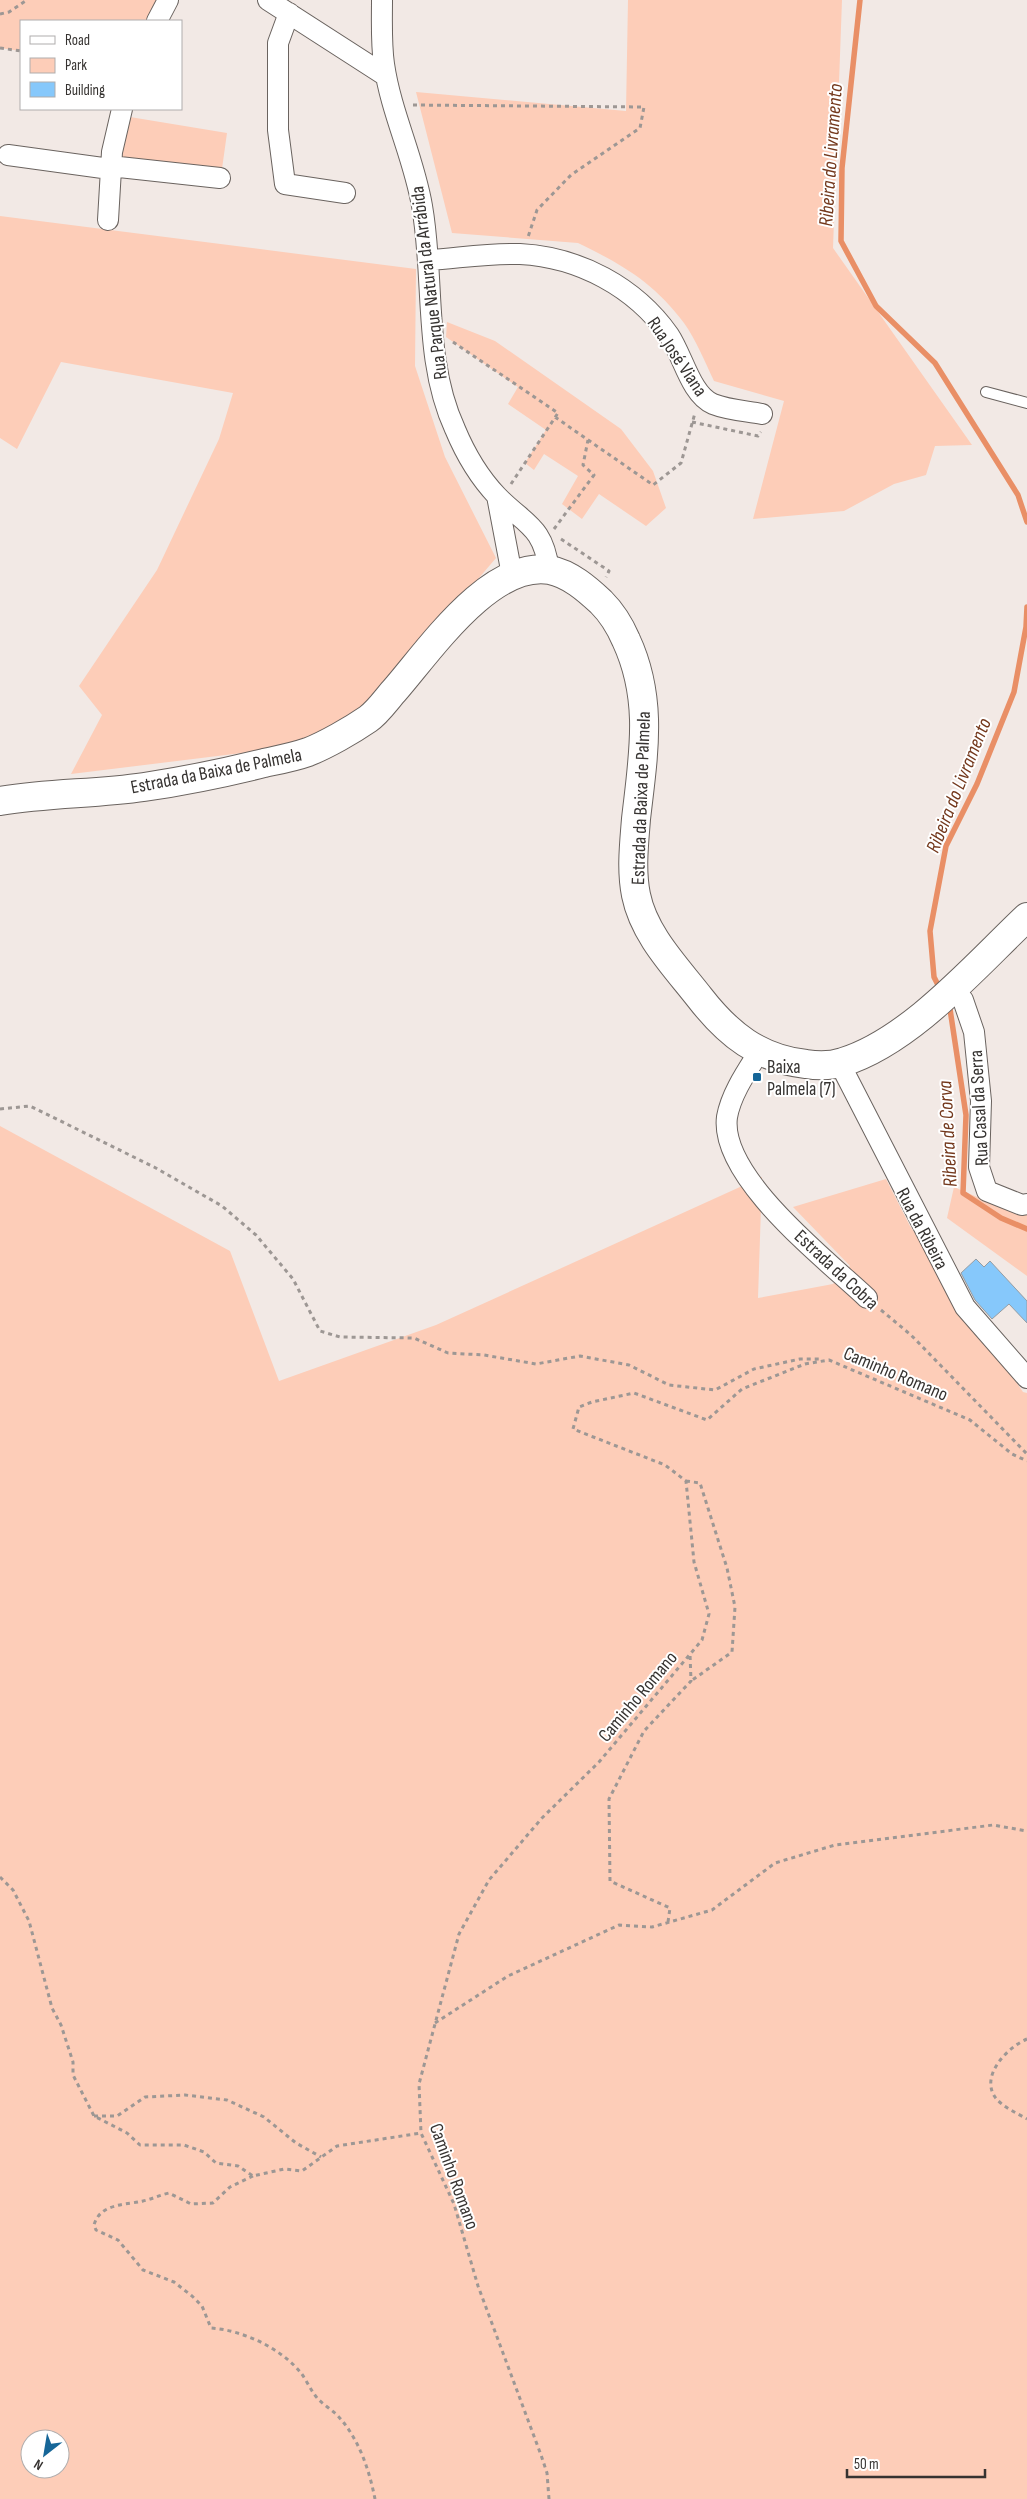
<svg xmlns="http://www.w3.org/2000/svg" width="1027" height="2499" font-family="'Sofia Sans Condensed',sans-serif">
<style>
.green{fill:#fdcdb8;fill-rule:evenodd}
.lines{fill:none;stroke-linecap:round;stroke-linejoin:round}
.stream{stroke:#e98f66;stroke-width:5.5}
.building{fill:#86c8fb;stroke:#969da3}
.lane-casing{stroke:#6a635f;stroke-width:12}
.street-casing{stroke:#6a635f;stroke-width:22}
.secondary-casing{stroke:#6a635f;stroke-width:30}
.path{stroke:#9d9794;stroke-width:3;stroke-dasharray:4 4;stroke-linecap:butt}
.lane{stroke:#fff;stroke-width:10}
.street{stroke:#fff;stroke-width:20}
.secondary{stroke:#fff;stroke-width:28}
.poi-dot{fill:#166698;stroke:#fff;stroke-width:2}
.labels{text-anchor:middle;stroke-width:4;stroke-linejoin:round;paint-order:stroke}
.street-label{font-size:19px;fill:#363331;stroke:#fff}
.poi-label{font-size:19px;fill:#363331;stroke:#fff;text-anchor:start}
.water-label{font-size:20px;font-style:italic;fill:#74391d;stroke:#fff}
</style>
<rect width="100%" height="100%" fill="#f2e9e5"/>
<!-- green -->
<path class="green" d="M0 0H159L149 21H21V51L0 48Z
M628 0H842L833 248 972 445 935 446 926 475 894 484 844 511 753 519 784 401 714 381C705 362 696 340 684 323 653 282 623 265 578 243L452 233 416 92 626 111Z
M130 117 227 133 221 176 121 162Z
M0 216 416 269 415 366 445 457 496 558 362 715 283 748 71 774 102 715 79 686 157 570 219 439 233 393 61 362 17 449 0 438Z
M447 322 495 341 621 429 653 471 666 508 646 526 599 494 582 519 562 504 578 476 544 454 534 470 525 463 546 430 508 404 518 387 446 337Z
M0 1126 230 1251 279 1381 436 1325 762 1177 758 1298 833 1284 850 1266 793 1207 886 1179 910 1226 1023 1392 1027 1393V2499H0ZM30 2439H60V2469H30Z
M954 1187 1007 1210 1027 1213V1276L947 1218Z"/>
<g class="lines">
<!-- stream -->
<path class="stream" d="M860 0 842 168 841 241 876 306 935 363 1018 495 1027 522
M941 991 934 977 930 931 946 846 977 784 1014 692 1026 627 1027 607
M947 1003 950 1009 966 1115 963 1193 1001 1218 1027 1229"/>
</g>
<!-- building -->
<path class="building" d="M976 1259 984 1267 990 1261 1027 1301V1323L1009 1304 992 1319 975 1300 961 1273Z"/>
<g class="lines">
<!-- lane casing -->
<g class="lane-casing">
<path id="lane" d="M986 392 1027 403"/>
</g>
<!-- street casing -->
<g class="street-casing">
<path id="street" d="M268 0 386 76
M382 0C382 21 381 43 384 64 391 113 414 158 422 206 435 280 423 360 455 429 465 453 479 477 497 496 525 525 543 525 549 570
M289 13 278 43V130L285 184 345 193
M157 21 168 0
M8 155 110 169
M110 166 220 178
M108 220 112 152 122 109
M429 260C459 258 490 253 520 254 579 257 635 287 669 335 683 356 691 395 713 404 728 410 746 411 762 414
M497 496 512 575
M953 988 963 1000 974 1032 981 1101 979 1167 987 1191 1022 1205 1027 1204
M759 1052C747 1071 731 1094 727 1117 719 1177 827 1260 867 1298
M840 1064 965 1307 1027 1378"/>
</g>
<!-- secondary casing -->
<g class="secondary-casing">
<path id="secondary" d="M0 801C48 793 96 794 144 787 184 781 224 773 264 763 278 760 294 757 308 752 326 745 352 730 368 719 378 712 386 700 394 691 429 651 490 560 550 570 570 574 587 589 601 602 612 613 620 626 626 640 654 700 643 757 636 819 634 845 631 870 636 895 644 935 676 967 700 998 728 1034 759 1059 806 1064 818 1066 831 1066 843 1062 911 1041 976 965 1027 917"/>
</g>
<!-- path -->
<path class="path" d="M0 14 9 12 27 0
M0 48 21 51
M413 105 644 107 640 128 571 175 537 210 528 237
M453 342 558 413 511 484
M555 417 653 485 681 463 695 413
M692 422 758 436 761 432
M554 529 594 475 583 465 588 440
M561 539 609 571 606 577
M0 1109 30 1106 154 1167 222 1206 256 1235 293 1279 320 1331 340 1337 414 1338 448 1353 484 1355 536 1364 580 1356 629 1365 669 1385 715 1390 754 1369 800 1359H821
M881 1310 911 1335 1027 1454
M686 1481 700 1483 727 1568 735 1607 732 1652 691 1681
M0 1877 13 1890 29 1921 52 2008 61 2025 73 2062V2075L94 2116 127 2133 140 2145H184L204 2152 216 2163 238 2166 253 2176 284 2169 302 2171 337 2146 421 2133
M668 1922 670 1908 610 1881 609 1799 644 1731 691 1681 690 1654
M435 2023 508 1976 619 1925 652 1927 712 1910 775 1863 835 1845 993 1825 1027 1831
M1027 2039C1008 2047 980 2075 995 2097 1002 2107 1017 2113 1027 2119
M94 2116H117L145 2097 185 2095 227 2100 264 2117 296 2143 321 2157
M253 2176 230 2187 213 2203 191 2204 169 2193C160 2195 152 2199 143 2201 126 2205 100 2203 94 2225L96 2230 118 2240 143 2270 174 2282 192 2296 202 2306 211 2328C242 2330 281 2348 301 2373 307 2381 311 2391 318 2399 324 2405 332 2410 338 2416 359 2439 369 2469 375 2499
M549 2499 547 2473 541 2455 478 2286 454 2204 421 2133 419 2084 459 1934 489 1880 542 1818 599 1762 702 1640 709 1614 694 1562 686 1481 665 1465 573 1429 579 1407 592 1402 634 1393 707 1420 742 1389 805 1364 829 1360 970 1420 1012 1454 1027 1461"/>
<!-- lane -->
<use href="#lane" class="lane"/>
<!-- street -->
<use href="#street" class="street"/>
<!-- secondary -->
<use href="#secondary" class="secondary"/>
</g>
<!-- markers -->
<rect class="poi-dot" x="752" y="1072" width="10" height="10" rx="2.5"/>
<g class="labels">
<!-- street labels -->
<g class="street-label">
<text transform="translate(428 283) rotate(-97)" y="7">Rua Parque Natural da Arrábida</text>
<text transform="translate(678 356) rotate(56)" y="7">Rua José Viana</text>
<text transform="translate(216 770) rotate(-11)" y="7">Estrada da Baixa de Palmela</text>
<text transform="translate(640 798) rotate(-88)" y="7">Estrada da Baixa de Palmela</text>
<text transform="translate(978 1108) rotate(-93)" y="7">Rua Casal da Serra</text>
<text transform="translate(923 1228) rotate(62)" y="7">Rua da Ribeira</text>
<text transform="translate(837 1269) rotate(43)" y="7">Estrada da Cobra</text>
<text transform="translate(896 1373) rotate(23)" y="7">Caminho Romano</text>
<text transform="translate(637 1696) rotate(-50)" y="7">Caminho Romano</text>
<text transform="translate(455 2176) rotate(70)" y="7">Caminho Romano</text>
</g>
<!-- poi labels -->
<g class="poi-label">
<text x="767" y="1073">Baixa<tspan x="767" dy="22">Palmela (7)</tspan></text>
</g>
<!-- water labels -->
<g class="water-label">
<text transform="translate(830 155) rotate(-86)" y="7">Ribeira do Livramento</text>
<text transform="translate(958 785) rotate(-68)" y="7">Ribeira do Livramento</text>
<text transform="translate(947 1134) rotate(-93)" y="7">Ribeira de Corva</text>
</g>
</g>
<!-- legend -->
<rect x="20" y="20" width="162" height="90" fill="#ffffff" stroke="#afadad"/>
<rect x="30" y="36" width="25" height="8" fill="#ffffff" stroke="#afadad"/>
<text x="65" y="45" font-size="15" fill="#363331">Road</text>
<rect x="30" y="58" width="25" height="15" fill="#fdcdb8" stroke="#afadad"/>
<text x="65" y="70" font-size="15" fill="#363331">Park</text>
<rect x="30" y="82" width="25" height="15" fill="#86c8fb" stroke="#afadad"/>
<text x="65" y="95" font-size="15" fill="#363331">Building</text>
<!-- north arrow -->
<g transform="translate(45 2454) rotate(211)"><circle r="24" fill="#ffffff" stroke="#afadad"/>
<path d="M0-4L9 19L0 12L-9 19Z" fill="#166698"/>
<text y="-8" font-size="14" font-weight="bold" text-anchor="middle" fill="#363331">N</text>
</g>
<!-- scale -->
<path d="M847 2469v8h138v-8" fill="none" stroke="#363331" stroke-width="2.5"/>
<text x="854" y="2469" font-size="15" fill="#363331" stroke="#ffffff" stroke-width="4" paint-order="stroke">50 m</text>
</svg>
